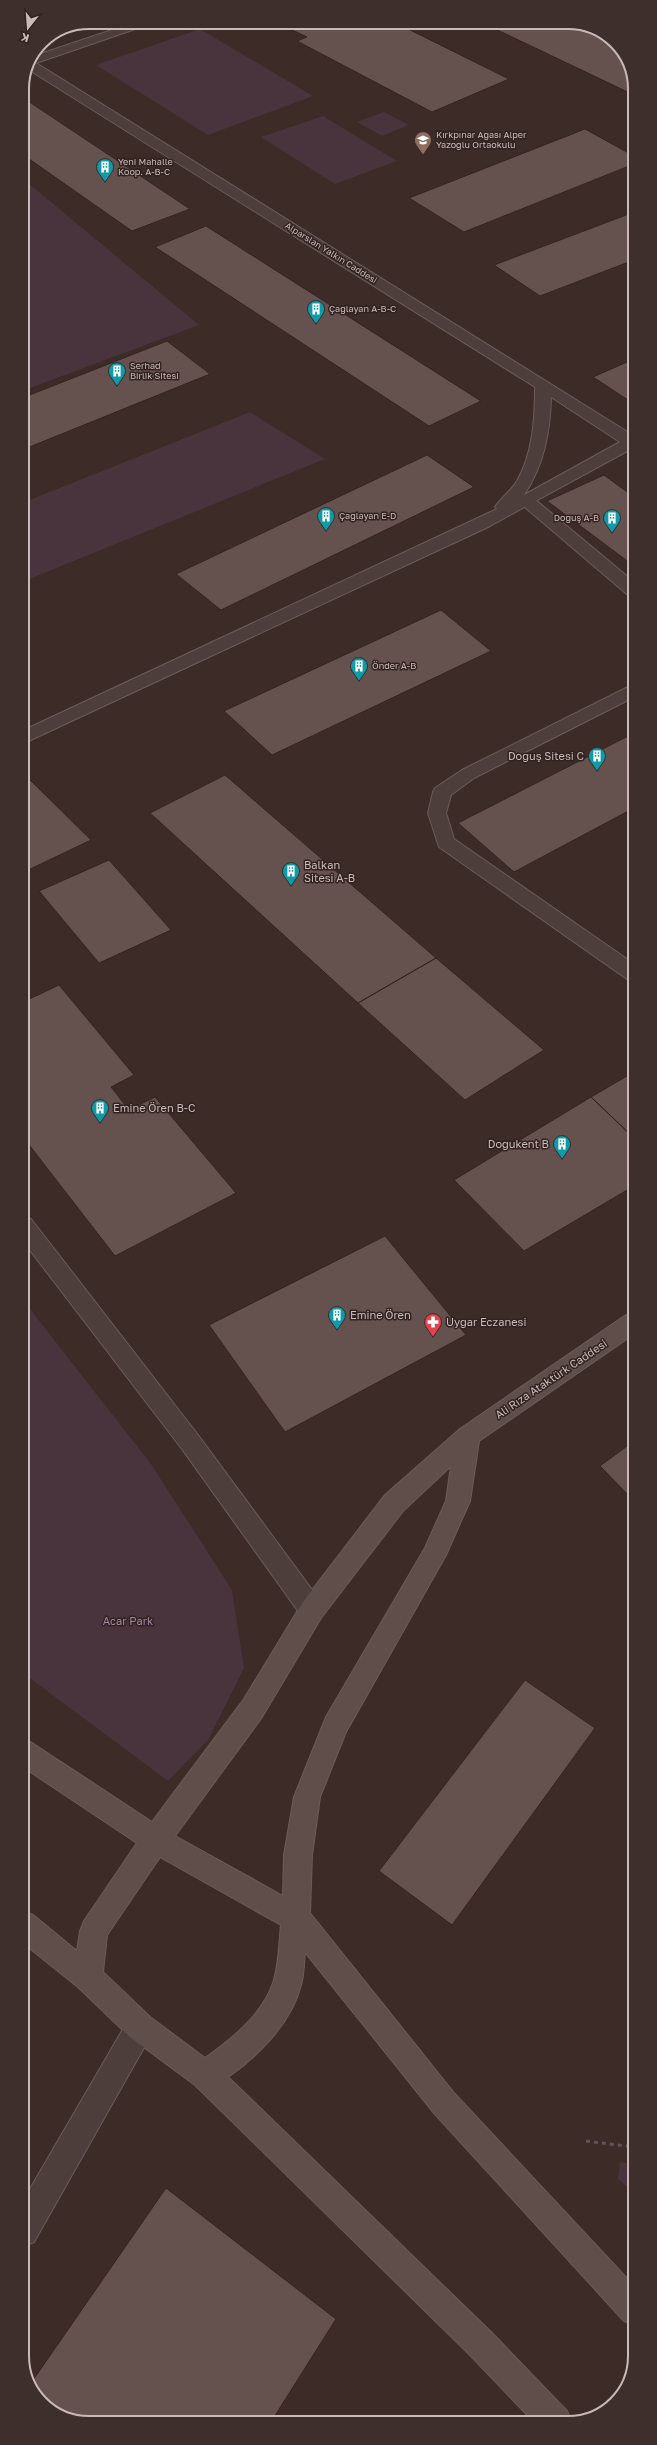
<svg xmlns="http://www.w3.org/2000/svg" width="657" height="2445" font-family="'Golos Text',sans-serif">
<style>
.green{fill:#49333d}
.building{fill:#65524e;stroke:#342522}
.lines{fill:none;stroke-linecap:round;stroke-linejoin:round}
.lane-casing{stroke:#6b5c59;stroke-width:2}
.street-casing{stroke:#6b5c59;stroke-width:2}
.secondary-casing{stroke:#6b5c59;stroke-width:2}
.path{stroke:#645056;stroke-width:3;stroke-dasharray:4 4;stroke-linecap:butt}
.lane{fill:#4d3e3b;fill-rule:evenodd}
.street{fill:#4d3e3b;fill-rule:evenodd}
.secondary{fill:#5f4e4a;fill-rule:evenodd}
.labels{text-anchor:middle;stroke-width:3;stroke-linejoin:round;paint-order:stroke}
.far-poi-label{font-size:9px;fill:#c8bab7;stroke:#322320;text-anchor:start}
.far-street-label{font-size:9px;fill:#c8bab7;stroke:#322320}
.poi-label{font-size:11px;fill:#c8bab7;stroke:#322320;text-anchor:start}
.street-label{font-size:11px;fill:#c8bab7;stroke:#322320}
.park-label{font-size:11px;fill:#a086a6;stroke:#322320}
.rim{fill:none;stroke:#c8bab7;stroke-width:2}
</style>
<rect width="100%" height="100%" fill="#3c2b27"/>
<!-- green -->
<path class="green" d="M200 29 313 96 208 135 96 65Z
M384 112 409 125 382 136 357 122Z
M323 116 397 161 335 184 261 137Z
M22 178 199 325 22 391Z
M250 412 325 459 22 582V503Z
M23 1300 151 1464 232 1590 244 1668 208 1740 168 1781 23 1673Z
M620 2162 635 2164V2194L618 2179Z"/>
<!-- building -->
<path class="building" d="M570 22 615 44 634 76V95L491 27 501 23Z
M398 24 509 79 432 112 297 41 307 37 290 29 300 25Z
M22 97 190 209 132 231 22 154Z
M585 129 634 156V164L464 232 409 198Z
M634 212V260L540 296 494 265Z
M206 226 481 401 429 426 155 247Z
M167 341 210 374 22 450V398Z
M634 359V404L593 377Z
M427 455 474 487 221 610 176 574Z
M604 475 634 497V566L547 501Z
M441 610 491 651 272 755 224 711Z
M634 733V808L514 872 458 823Z
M24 774 91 840 22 873V775Z
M225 775 436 958 358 1003 150 813Z
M109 860 171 930 99 963 39 891Z
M436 958 544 1050 465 1100 358 1003Z
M59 985 134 1075 111 1087 129 1110 155 1097 236 1193 115 1256 23 1137V1002Z
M634 1072V1138L591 1097Z
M591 1097 634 1138V1186L524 1251 454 1180Z
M385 1236 466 1335 285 1432 209 1325Z
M634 1441V1501L600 1466Z
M525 1680 595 1728 452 1925 379 1871Z
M166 2188 336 2319 271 2422 84 2423 45 2406 31 2383Z"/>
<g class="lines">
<!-- lane casing -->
<g class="lane-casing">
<path id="lane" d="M526 495 532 497 634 582V596L628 595 520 503 518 500 520 497Z
M634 684V697L474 778 451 795 446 813 454 839 634 964V981L627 979 439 847 428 813 433 792 435 788 462 770Z"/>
</g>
<!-- street casing -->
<g class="street-casing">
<path id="street" d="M124 26H144L36 63 634 436V450L631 449 486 528 22 744V731L497 509 495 507C501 498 511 491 517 481 533 453 535 419 535 387L26 68 31 57ZM551 397 620 442 524 495C544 465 550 433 551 397Z
M23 1216 31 1219 198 1435 321 1602 325 1610 321 1618 312 1621 303 1618 182 1449 23 1241Z
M140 2013 150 2017 154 2027 150 2037 34 2242 23 2246V2201L130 2017Z"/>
</g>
<!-- secondary casing -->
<g class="secondary-casing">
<path id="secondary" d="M634 1313V1334L479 1441 470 1501 446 1555 346 1732 320 1797 312 1855 310 1913 454 2093 635 2287V2325L624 2321 434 2113 305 1952C304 1963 304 1975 301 1985 292 2022 258 2056 228 2077L492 2333 567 2411 572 2422H534L470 2355 195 2085 130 2037 78 1987 23 1943V1911L33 1915 77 1951 80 1931 84 1921 137 1843 23 1767V1739L32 1743 152 1822 244 1699 303 1602 385 1495 460 1429 626 1315ZM451 1466 446 1501 425 1548 326 1717 294 1797 284 1855 283 1896 175 1836 262 1717 321 1618 403 1511ZM160 1857 281 1925C279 1943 279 1966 273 1983 262 2015 232 2039 205 2058L150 2017 103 1972 107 1935Z"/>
</g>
<!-- path -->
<path class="path" d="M586 2141 635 2147"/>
<!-- lane -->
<use href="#lane" class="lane"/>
<!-- street -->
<use href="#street" class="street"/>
<!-- secondary -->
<use href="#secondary" class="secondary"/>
</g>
<!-- icons -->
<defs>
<g id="school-pin" transform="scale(0.9)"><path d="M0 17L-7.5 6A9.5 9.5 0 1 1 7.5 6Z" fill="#8d6e63" stroke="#322320"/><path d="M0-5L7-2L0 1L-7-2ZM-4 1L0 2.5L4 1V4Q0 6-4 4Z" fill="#fff"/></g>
<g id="building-pin" transform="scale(0.9)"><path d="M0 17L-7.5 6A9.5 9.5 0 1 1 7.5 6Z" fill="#0f9aa8" stroke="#322320"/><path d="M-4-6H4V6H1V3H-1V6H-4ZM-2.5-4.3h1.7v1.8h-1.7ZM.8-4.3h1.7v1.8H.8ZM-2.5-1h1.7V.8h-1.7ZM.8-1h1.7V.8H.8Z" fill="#fff"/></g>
<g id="pharmacy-pin" transform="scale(0.9)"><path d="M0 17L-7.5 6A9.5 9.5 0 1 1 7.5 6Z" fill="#e0444e" stroke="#322320"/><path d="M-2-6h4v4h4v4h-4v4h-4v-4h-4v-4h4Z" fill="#fff"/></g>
</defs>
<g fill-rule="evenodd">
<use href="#school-pin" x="423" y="140"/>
<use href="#building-pin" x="105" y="167"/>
<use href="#building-pin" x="316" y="309"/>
<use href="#building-pin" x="117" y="371"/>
<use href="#building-pin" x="326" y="516"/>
<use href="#building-pin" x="612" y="518"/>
<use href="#building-pin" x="359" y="666"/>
<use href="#building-pin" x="597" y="756"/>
<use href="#building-pin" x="291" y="871"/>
<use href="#building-pin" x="100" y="1108"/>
<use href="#building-pin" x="562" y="1144"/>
<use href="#building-pin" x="337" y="1315"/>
<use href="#pharmacy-pin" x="433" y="1322"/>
</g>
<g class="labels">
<!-- far-poi labels -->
<g class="far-poi-label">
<text x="436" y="138">Kırkpınar Ağası Alper<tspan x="436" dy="10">Yazoğlu Ortaokulu</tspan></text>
<text x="118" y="165">Yeni Mahalle<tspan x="118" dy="10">Koop. A-B-C</tspan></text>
<text x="329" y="312">Çağlayan A-B-C</text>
<text x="130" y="369">Serhad<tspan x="130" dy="10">Birlik Sitesi</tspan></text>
<text x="339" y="519">Çağlayan E-D</text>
<text x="599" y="521" text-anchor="end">Doğuş A-B</text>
<text x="372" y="669">Önder A-B</text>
</g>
<!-- far-street labels -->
<g class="far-street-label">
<text transform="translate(331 253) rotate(32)" y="3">Alparslan Yalkın Caddesi</text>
</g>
<!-- poi labels -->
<g class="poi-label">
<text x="584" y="760" text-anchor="end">Doğuş Sitesi C</text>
<text x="304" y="869">Balkan<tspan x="304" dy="13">Sitesi A-B</tspan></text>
<text x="113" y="1112">Emine Ören B-C</text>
<text x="549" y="1148" text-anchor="end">Doğukent B</text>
<text x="350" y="1319">Emine Ören</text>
<text x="446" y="1326">Uygar Eczanesi</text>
</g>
<!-- street labels -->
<g class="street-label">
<text transform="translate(551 1379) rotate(-34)" y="4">Ali Rıza Ataktürk Caddesi</text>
</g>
<!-- park labels -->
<g class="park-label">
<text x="128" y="1625">Acar Park</text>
</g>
</g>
<!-- crop -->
<path d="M0 0H657V2445H0ZM89 29H568A60 60 0 0 1 628 89V2356A60 60 0 0 1 568 2416H89A60 60 0 0 1 29 2356V89A60 60 0 0 1 89 29Z" fill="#3e2f2c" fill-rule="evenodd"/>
<path class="rim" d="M89 29H568A60 60 0 0 1 628 89V2356A60 60 0 0 1 568 2416H89A60 60 0 0 1 29 2356V89A60 60 0 0 1 89 29Z"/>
<!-- north arrow -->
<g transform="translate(28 28) rotate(197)" stroke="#322320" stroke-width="3" paint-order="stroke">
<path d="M0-3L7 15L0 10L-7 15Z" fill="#c8bab7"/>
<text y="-6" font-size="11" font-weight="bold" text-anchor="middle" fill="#c8bab7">K</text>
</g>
</svg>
